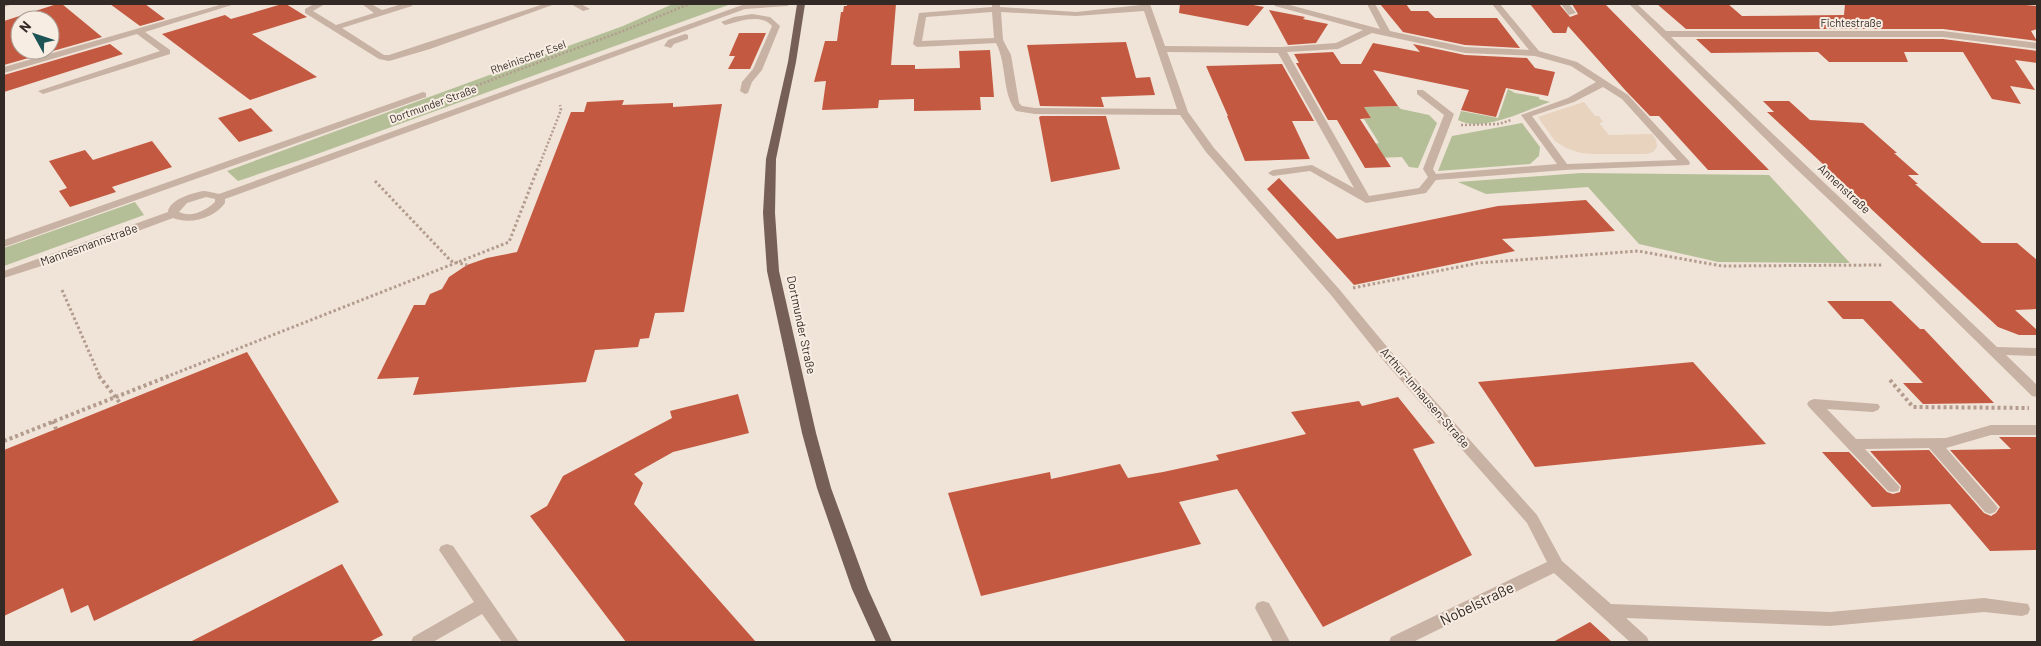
<svg xmlns="http://www.w3.org/2000/svg" width="2041" height="646" font-family="Barlow,sans-serif">
<style>
.green{fill:#b4bf98}
.plaza{fill:#e8d3be}
.building{fill:#c45941;fill-rule:evenodd}
.lines{fill:none;stroke-linecap:round;stroke-linejoin:round}
.path-far2{stroke:#b39c8e;stroke-width:2.5;stroke-dasharray:2 2;stroke-linecap:butt}
.path-far1{stroke:#b39c8e;stroke-width:3;stroke-dasharray:2.5 2.5;stroke-linecap:butt}
.path{stroke:#b39c8e;stroke-width:4;stroke-dasharray:3 3;stroke-linecap:butt}
.minor{fill:#c8b2a4;fill-rule:evenodd}
.major{fill:#755f56;fill-rule:evenodd}
.labels{text-anchor:middle;stroke-width:4;stroke-linejoin:round;paint-order:stroke}
.far-street-label{font-size:11px;fill:#332925;stroke:#f8ede3}
.street-label{font-size:12px;fill:#332925;stroke:#f8ede3}
.near-street-label{font-size:15px;fill:#332925;stroke:#f8ede3}
</style>
<rect width="100%" height="100%" fill="#f0e3d7"/>
<!-- green -->
<path class="green" d="M673 4H731L306 158 238 181 227 171 623 26Z
M1508 89 1515 93 1539 97V99L1550 102C1526 110 1482 133 1458 120L1461 111 1498 118Z
M1398 106 1401 109 1429 115 1437 123 1418 168 1409 167 1402 157 1376 158 1369 145 1379 143 1364 119 1371 118 1364 107Z
M1522 123 1540 147 1539 156 1530 164 1438 171 1452 136Z
M1581 173 1769 175 1850 263 1718 262 1639 244 1588 187 1486 194 1458 182Z
M135 202 144 215 4 266V248Z"/>
<!-- plaza -->
<path class="plaza" d="M1584 102 1595 116H1599L1603 122 1599 123 1609 135 1652 134 1656 140 1657 147 1653 152 1646 154H1594L1581 153 1566 148 1555 141 1538 117Z"/>
<!-- building -->
<path class="building" d="M57 4H62L102 37 4 65V21ZM20 20H50V50H20Z
M110 4H145L165 19 140 26Z
M282 4H286L307 17 252 34 317 77 250 100 162 34 225 15 231 19Z
M847 4H896L891 65H915V69L960 68 959 51 990 50 994 97H980L981 110 914 111V99L879 100 878 108 822 110 826 81 814 82 825 41H837L841 12H843L844 6H847Z
M1180 4H1248L1264 7 1248 26 1179 13Z
M1380 4H1406L1411 11H1428L1435 18H1497L1520 48 1465 45 1403 32Z
M1530 4H1559L1570 17 1578 14 1572 4H1605L1769 170H1708L1659 116H1650L1626 91 1568 26 1566 33H1553Z
M1657 4H1728L1742 16 1844 15 1845 4H2015L2037 6V29L2031 31 2037 41 1943 29H1686Z
M1269 10 1305 17 1303 19 1328 24 1316 43 1288 45Z
M739 33H766L750 69H728L735 56H729Z
M1696 39H1943L2037 51V63L2015 60 2035 90 2010 86 2021 104 1992 99 1963 52H1904L1908 62H1829L1818 52 1711 53Z
M1126 42 1136 78 1150 77 1155 95 1101 97 1104 107 1040 106 1027 45Z
M1373 43 1420 52 1413 44 1465 55 1527 58 1535 68 1555 72 1548 96 1506 88 1496 117 1461 110 1469 90 1373 70 1398 106 1364 107 1371 118 1360 119 1391 167 1365 168 1337 120H1328L1296 63H1299L1294 54 1333 52 1341 64H1361Z
M110 44 123 54 4 92V75Z
M1282 64 1314 121H1292L1310 159 1245 161 1227 116H1228L1206 66Z
M624 100 622 105 673 103V107L722 104 684 312 655 313 649 338 640 339 638 347 595 350 586 382 413 395 419 377 377 379 414 305H425L430 294 442 289 449 277 467 265 487 258 517 252 571 112H584L587 102Z
M1763 101H1789L1810 120 1863 123 1897 153H1894L1919 175H1908L1918 184H1915L1982 243H2017L2037 260V309L2015 310 2037 330V335H2019L1998 327 1767 112H1774Z
M251 108 273 131 239 142 218 118Z
M1041 116H1106L1120 169 1051 182 1039 117Z
M152 141 172 167 112 187 116 192 70 207 59 191 67 188 49 161 85 150 93 160Z
M1279 178 1337 239 1498 206 1586 200 1615 231 1502 239 1515 251 1354 285 1267 189Z
M1827 301H1891L1920 329H1924L1994 403 1923 404 1903 383H1923L1863 319H1843Z
M247 352 339 502 94 621 88 605 71 613 63 588 4 616V450Z
M1693 362 1766 444 1535 467 1478 382Z
M738 394 749 433 673 452 634 474 643 483 634 504 756 642H626L530 516 547 506 563 476 672 418 670 411Z
M1398 397 1435 443 1413 449 1472 555 1323 627 1237 489 1179 502 1201 544 981 596 948 493 1050 472 1051 479 1120 464 1128 478 1163 472 1219 460 1216 455 1306 434 1291 412 1359 401 1362 406Z
M1999 437H2037V550L1990 551 1950 504 1872 507 1822 452H1849L1887 492 1893 494 1900 492 1901 486 1870 451 1929 450 1984 513 1991 516 1996 513 2000 507 1950 450 2011 449Z
M342 564 383 635 369 642H190Z
M1590 622 1612 642H1553Z"/>
<g class="lines">
<!-- path-far2 -->
<path class="path-far2" d="M435 101 623 31 689 4
M1461 125 1499 124 1511 120
M539 166 561 110 560 105"/>
<!-- path-far1 -->
<path class="path-far1" d="M375 181 451 261 467 265
M1353 288 1478 263 1638 251 1722 266 1882 265
M62 290 100 377
M166 377 509 242 539 165"/>
<!-- path -->
<path class="path" d="M99 376 120 403
M1890 380 1913 407 2029 408
M53 421 56 429
M4 441 169 376"/>
<!-- minor -->
<path class="minor" d="M4 4H13L4 7Z
M223 4H235L145 32 170 50V54L46 93 43 94 38 91 160 51 137 34 4 73V67Z
M314 4H325L313 11 336 25 374 13 362 4H371L382 10 402 4H413L412 6 342 28 384 55H389L544 4H555L430 49 389 61 379 59 305 13V9Z
M571 4H581L590 9 583 11Z
M745 4H791L787 6 745 9 225 199V203C214 218 191 225 173 218L57 261 4 278V271L168 212C169 200 192 193 203 191 208 191 214 193 219 194ZM206 197 215 199V202C205 211 192 218 179 212L187 203Z
M992 4H1000V7L1076 12 1150 4 1165 46 1281 47 1336 43 1363 30 1275 6 1274 4H1286L1380 29 1367 4H1375L1390 31 1465 47 1529 50 1492 4H1500L1539 51 1577 62 1628 95 1689 161 1690 163 1689 165 1564 170 1436 180 1426 193 1366 203 1310 171 1273 176 1268 173 1273 170 1312 165 1354 188 1278 53 1167 52 1188 112 1214 148 1339 289 1393 354 1537 515 1562 561 1611 604 1830 612 1984 598 2028 604 2030 609 2028 614 2022 616 1984 612 1830 626 1626 618 1647 637 1649 642H1630L1554 573 1413 642H1389L1391 637 1547 562 1527 523 1383 360 1331 295 1206 152 1180 115 1035 114 1016 111C1002 94 1007 64 996 43L917 47 913 44 919 13 992 7ZM1144 11 1177 109 1035 108 1022 106 1019 103 1011 55 1003 40 1001 12 1076 16ZM992 12 994 38 922 41 926 17ZM1372 33 1465 53 1535 56 1571 66 1596 82 1568 98 1521 115 1557 164 1436 174 1433 169 1454 114 1423 90H1417V94L1444 115 1423 169 1428 177 1419 188 1369 196 1287 52 1338 49ZM1603 87 1622 99 1677 160 1567 164 1532 116 1574 102Z
M1561 4H1569L1576 13 1569 15Z
M1629 4H1637L1666 31H1943L2037 43V49L1943 37H1671L1997 347 2037 348V356L2006 355 2037 385V397L2032 396 1910 276 1791 164Z
M752 14 770 17 780 26 762 70 752 82 748 93 745 94 740 91 742 82 753 69 772 26C761 13 739 21 725 25L721 22 734 17Z
M685 34 688 35V39L674 44 671 48 664 46 668 40Z
M423 92 426 93V97L4 247V240Z
M1814 399 1878 404 1880 407 1878 410 1873 412 1827 409 1856 439 1946 438 1991 425H2037V435H1991L1946 448 1995 504 1998 508 1995 512 1990 514 1985 512 1929 448 1865 449 1900 487 1898 491 1893 492 1888 491 1809 407 1807 404 1809 401Z
M447 544 453 546 519 642H502L482 614 433 642H411L413 637 474 602 439 550 441 546Z
M1263 601 1269 603 1290 642H1273L1255 608 1257 603Z"/>
<!-- major -->
<path class="major" d="M797 4H805L796 62 776 159 775 213 779 271 816 433 831 488 868 589 892 642H876L852 589 817 488 802 433 767 271 763 213 766 159 788 62Z"/>
</g>
<g class="labels">
<!-- far-street labels -->
<g class="far-street-label">
<text x="1851" y="27">Fichtestraße</text>
<text transform="translate(528 57) rotate(-20)" y="4">Rheinischer Esel</text>
<text transform="translate(433 104) rotate(-20)" y="4">Dortmunder Straße</text>
</g>
<!-- street labels -->
<g class="street-label">
<text transform="translate(1844 189) rotate(43)" y="4">Annenstraße</text>
<text transform="translate(89 245) rotate(-20)" y="4">Mannesmannstraße</text>
<text transform="translate(801 325) rotate(78)" y="4">Dortmunder Straße</text>
<text transform="translate(1425 398) rotate(49)" y="4">Arthur-Imhausen-Straße</text>
</g>
<!-- near-street labels -->
<g class="near-street-label">
<text transform="translate(1477 604) rotate(-26)" y="5">Nobelstraße</text>
</g>
</g>
<!-- border -->
<rect width="2041" height="646" fill="none" stroke="#332925" stroke-width="10"/>
<!-- north arrow -->
<g transform="translate(35 35) rotate(310)"><circle r="24" fill="#f8ede3" stroke="#a99f97"/>
<path d="M0-4L9 19L0 12L-9 19Z" fill="#1c5354"/>
<text y="-8" font-size="14" font-weight="bold" text-anchor="middle" fill="#332925">N</text>
</g>
</svg>
